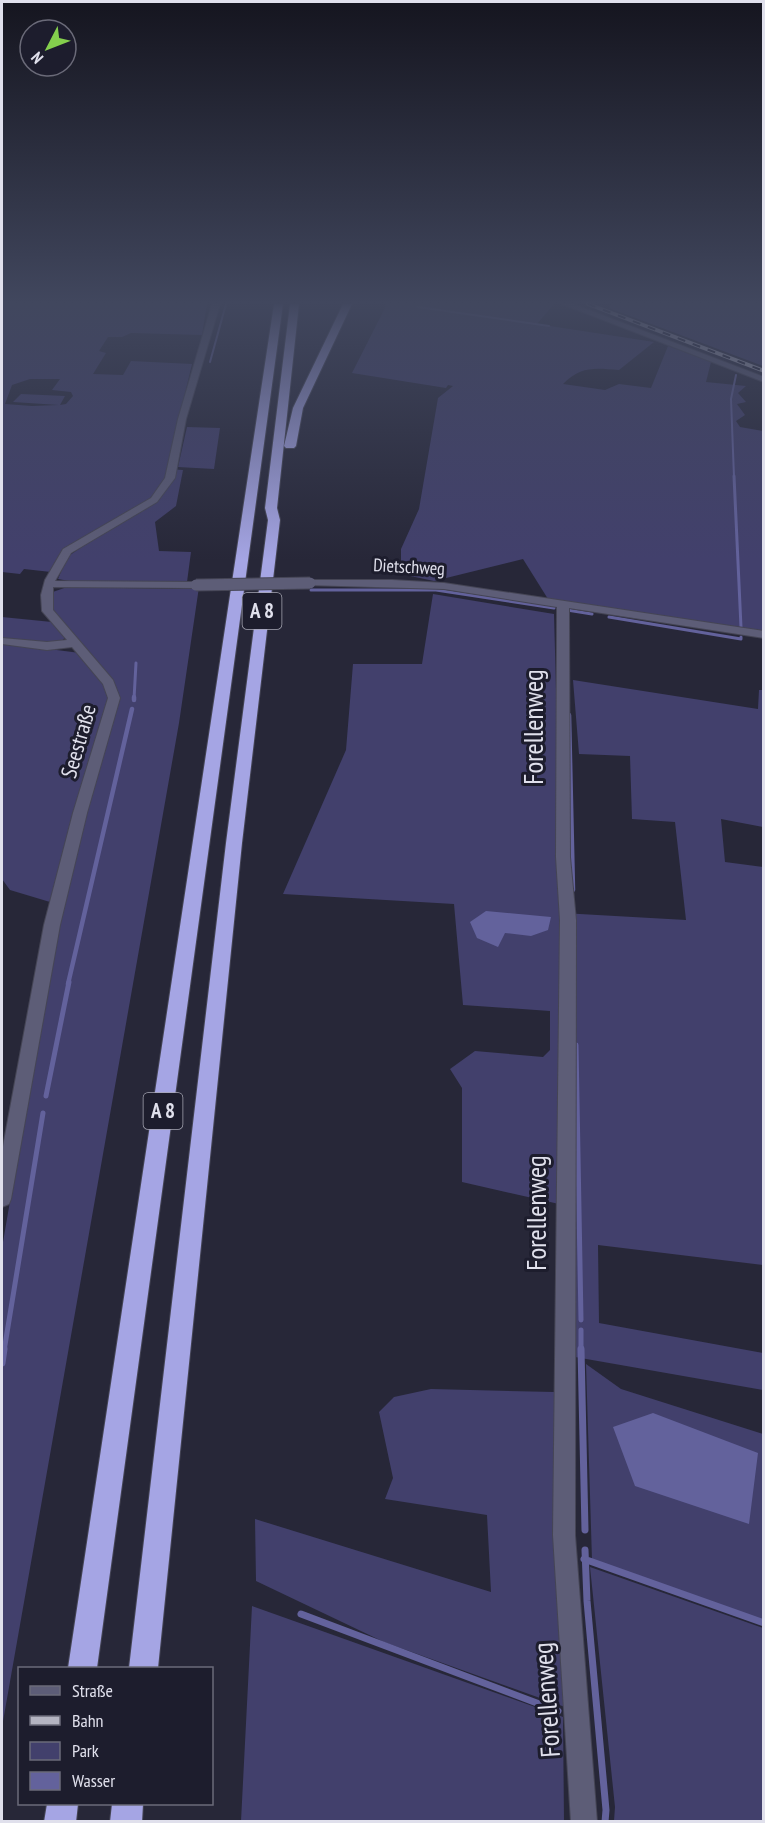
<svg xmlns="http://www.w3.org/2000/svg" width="765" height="1823" font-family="'PT Sans Narrow',sans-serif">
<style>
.green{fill:#42406c;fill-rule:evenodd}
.water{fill:#63629c}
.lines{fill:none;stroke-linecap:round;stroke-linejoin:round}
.stream-far4{stroke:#63629c;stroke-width:2}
.stream-far3{stroke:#63629c;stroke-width:3}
.stream-far2{stroke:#63629c;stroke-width:4.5}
.stream-far1{stroke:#63629c;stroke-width:5}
.stream{stroke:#63629c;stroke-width:7}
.street-casing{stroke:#454555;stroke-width:2}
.highway-casing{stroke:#454555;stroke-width:2}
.street{fill:#5d5d77;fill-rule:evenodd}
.highway{fill:#a5a5e4;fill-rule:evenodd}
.rail-casing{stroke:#b4b4c1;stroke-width:4}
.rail{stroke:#1d1d2d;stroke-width:2;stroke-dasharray:8;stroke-linecap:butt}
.street-bridge-casing{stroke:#454555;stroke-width:13;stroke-linecap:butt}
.street-bridge{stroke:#5d5d77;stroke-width:11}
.labels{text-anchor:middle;stroke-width:6;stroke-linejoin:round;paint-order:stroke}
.far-street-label{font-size:18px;fill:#e0e0ec;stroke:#1d1d2d}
.shield{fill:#1d1d2d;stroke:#a6a6b3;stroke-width:1.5}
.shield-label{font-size:21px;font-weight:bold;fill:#e0e0ec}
.street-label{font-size:22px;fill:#e0e0ec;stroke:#1d1d2d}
.near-street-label{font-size:27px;fill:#e0e0ec;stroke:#1d1d2d}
</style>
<rect width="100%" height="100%" fill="#272738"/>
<!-- green -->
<path class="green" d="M2 304H207L202 335 131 333 122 337H108L99 351 106 353 93 374 123 375 131 361 192 364 167 469 183 470 176 506 155 522 159 551 191 552 187 582 69 581 58 579 67 557 114 525 68 550 51 572 24 569 20 574 2 572ZM30 379H60L52 390 71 392 73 396 66 404 60 405 65 396 21 394 13 402 59 405 32 406 5 404 12 385Z
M384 304H554L537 324 654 342 619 370C594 368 581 366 563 384L605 390 619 384 651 388 668 346 711 362 706 382 746 386 738 393 746 402 737 404 745 415 736 421 740 427 763 431V632L548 599 523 559 434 581 401 574V549L419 509 438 398 453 386 448 385 446 388 352 373 386 306Z
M611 304H763V366L609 308Z
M187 427 220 428 214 469 178 467Z
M67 587 178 589 199 587 179 723 2 1727V1248L55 938 84 816 119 696 72 637 47 601 50 593Z
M433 594 554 614 562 913 686 920 675 822 632 819 630 756 579 754 573 680 758 709 759 690H763V827L721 819 725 862 763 867V1265L598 1245 599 1323 763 1353V1390L575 1357 559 1204 462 1182V1088L450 1069 475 1051 543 1057 550 1050V1011L463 1005 454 904 283 894 346 750 353 664H422Z
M2 617 52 622 66 637 59 643 2 639Z
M2 643 80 653 101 675 111 698 50 902 10 890 2 879Z
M586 1364 621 1389 763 1434V1620L592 1560Z
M431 1389 554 1392 565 1707 384 1642 256 1581 255 1519 491 1592 487 1515 385 1499 393 1478 379 1412 394 1397Z
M590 1567 763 1628V1821H614L615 1807Z
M252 1606 563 1717 564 1821H241Z"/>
<!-- water -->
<path class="water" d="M486 911 551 917 548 930 531 936 505 933 498 947 477 938 470 922Z
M653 1413 758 1453 749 1524 635 1486 613 1427Z"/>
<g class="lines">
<!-- stream-far4 -->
<path class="stream-far4" d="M418 307 549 326
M210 362 226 304
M734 477 731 399 736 375"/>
<!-- stream-far3 -->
<path class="stream-far3" d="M734 476 741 627
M311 590H436L554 608
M567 610 592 614
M609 617 741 639V637
M134 699 136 663"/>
<!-- stream-far2 -->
<path class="stream-far2" d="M134 700V697
M569 715 573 890
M68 984 132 709"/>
<!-- stream-far1 -->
<path class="stream-far1" d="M576 1045 581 1320
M46 1096 69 982
M581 1330V1351
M4 1351 43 1113"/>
<!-- stream -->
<path class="stream" d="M581 1349 585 1530
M2 1363 4 1349
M585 1550 587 1601 606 1810 605 1822
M584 1559 764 1623
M301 1614 558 1711"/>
<!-- street casing -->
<g class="street-casing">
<path id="street" d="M212 304H220L186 419 175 478 157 502 71 553 55 581 196 582 201 585 196 588 53 587V610L113 680 120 698 87 813 60 925 11 1199 9 1204 2 1207V1152L44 925 73 813 108 698 103 684 72 647 47 650 2 644V638L47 642 67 640 42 611 41 595 45 580 63 549 151 498 165 478 178 419Z
M562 304H573L764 377V382Z
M310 580H392L444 583 764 631V638L569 608 570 857 576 920 575 1535 597 1822H571L553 1535 560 920 556 857 557 607 444 589 306 585 305 583Z"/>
</g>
<!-- highway casing -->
<g class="highway-casing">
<path id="highway" d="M274 304H283L97 1668H68Z
M290 304H299L277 508 280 520 242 843 158 1668H129L226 843 268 520 265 508Z
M343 304H352L303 408 296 446 294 448H286L284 446 293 408Z
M47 1804H78L76 1822H44Z
M112 1804H143L142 1822H110Z"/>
</g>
<!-- street -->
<use href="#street" class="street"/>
<!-- highway -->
<use href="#highway" class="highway"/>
<!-- rail casing -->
<g class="rail-casing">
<path id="rail" d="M588 304 764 371"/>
</g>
<!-- rail -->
<use href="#rail" class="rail"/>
<!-- street-bridge casing -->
<g class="street-bridge-casing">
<path id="street-bridge" d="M196 585 310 583"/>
</g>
<!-- street-bridge -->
<use href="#street-bridge" class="street-bridge"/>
</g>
<!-- sky -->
<linearGradient id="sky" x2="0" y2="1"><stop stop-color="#15151f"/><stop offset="0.54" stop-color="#41475e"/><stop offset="1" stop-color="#41475e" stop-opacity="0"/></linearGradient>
<rect width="765" height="560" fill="url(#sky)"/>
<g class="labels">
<!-- far-street labels -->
<g class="far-street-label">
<text transform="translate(409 567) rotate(3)" y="6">Dietschweg</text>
</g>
<!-- shield labels -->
<g class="shield">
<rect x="242.5" y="593" width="39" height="36" rx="4.5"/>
<rect x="143.5" y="1093" width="39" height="36" rx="4.5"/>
</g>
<g class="shield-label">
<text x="262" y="618">A 8</text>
<text x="163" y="1118">A 8</text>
</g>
<!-- street labels -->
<g class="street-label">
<text transform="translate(78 741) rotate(-74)" y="8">Seestraße</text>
</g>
<!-- near-street labels -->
<g class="near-street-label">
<text transform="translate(534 727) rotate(-90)" y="9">Forellenweg</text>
<text transform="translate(537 1213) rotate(-90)" y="9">Forellenweg</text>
<text transform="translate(547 1700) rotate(-94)" y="9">Forellenweg</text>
</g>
</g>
<!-- border -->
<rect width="765" height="1823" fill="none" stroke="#e0e0ec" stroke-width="6"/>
<!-- legend -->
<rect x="18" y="1667" width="195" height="138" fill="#1d1d2d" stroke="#6b6b79" stroke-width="1.5"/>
<rect x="30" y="1686" width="30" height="9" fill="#5d5d77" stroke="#6b6b79" stroke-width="1.5"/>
<text x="72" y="1697" font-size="18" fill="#e0e0ec">Straße</text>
<rect x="30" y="1716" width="30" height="9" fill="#b4b4c1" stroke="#6b6b79" stroke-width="1.5"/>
<text x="72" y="1727" font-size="18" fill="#e0e0ec">Bahn</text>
<rect x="30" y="1742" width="30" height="18" fill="#42406c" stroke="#6b6b79" stroke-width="1.5"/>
<text x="72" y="1757" font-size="18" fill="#e0e0ec">Park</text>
<rect x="30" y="1772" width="30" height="18" fill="#63629c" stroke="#6b6b79" stroke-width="1.5"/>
<text x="72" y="1787" font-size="18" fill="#e0e0ec">Wasser</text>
<!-- north arrow -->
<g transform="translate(48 48) rotate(228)"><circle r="28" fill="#1d1d2d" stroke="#6b6b79" stroke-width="1.5"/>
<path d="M0-4.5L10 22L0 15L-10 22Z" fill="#84cf4d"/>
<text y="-9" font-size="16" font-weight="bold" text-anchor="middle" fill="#e0e0ec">N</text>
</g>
</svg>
